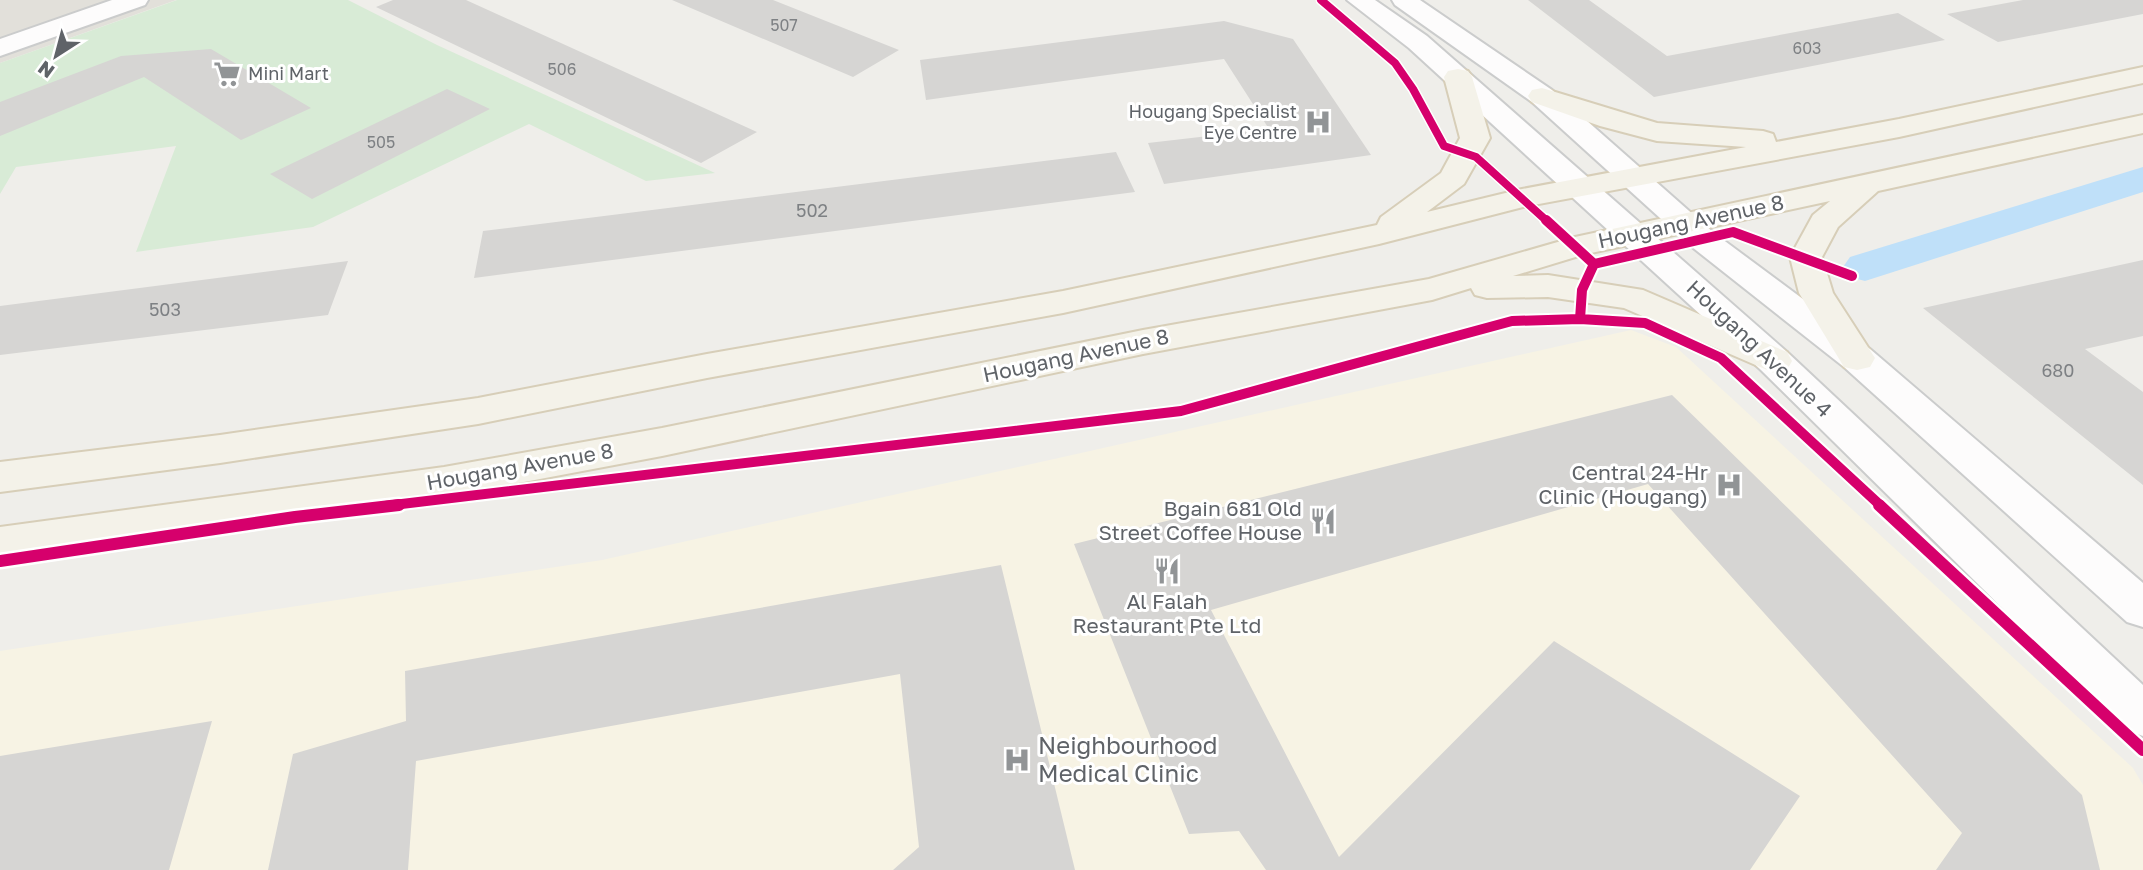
<svg xmlns="http://www.w3.org/2000/svg" width="2143" height="870" font-family="'Golos Text',sans-serif">
<style>
.commercial{fill:#f7f3e4}
.education{fill:#e2e0da}
.green{fill:#d8ebd6}
.lines{fill:none;stroke-linecap:round;stroke-linejoin:round}
.canal{fill:#bfe0f9;fill-rule:evenodd}
.building{fill:#d6d5d3}
.minor-casing{stroke:#cbcccc;stroke-width:4}
.major-casing{stroke:#d7ceb8;stroke-width:4}
.minor{fill:#fdfcfc;fill-rule:evenodd}
.major{fill:#f4f2e9;fill-rule:evenodd}
.cycleway-far2-casing{stroke:#fff;stroke-width:11}
.cycleway-far1-casing{stroke:#fff;stroke-width:14}
.cycleway-casing{stroke:#fff;stroke-width:17}
.cycleway-far2{stroke:#d6006c;stroke-width:8}
.cycleway-far1{stroke:#d6006c;stroke-width:10}
.cycleway{stroke:#d6006c;stroke-width:12}
.labels{text-anchor:middle;stroke-width:6;stroke-linejoin:round;paint-order:stroke}
.far-number-label{font-size:16px;fill:#7e8184}
.far-poi-label{font-size:18px;fill:#5f6368;stroke:#fff;text-anchor:start}
.number-label{font-size:18px;fill:#7e8184}
.street-label{font-size:21px;fill:#5f6368;stroke:#fff}
.poi-label{font-size:21px;fill:#5f6368;stroke:#fff;text-anchor:end}
.near-poi-label{font-size:24px;fill:#5f6368;stroke:#fff;text-anchor:start}
</style>
<rect width="100%" height="100%" fill="#efeeea"/>
<!-- commercial -->
<path class="commercial" d="M1631 330 1676 347 2133 768 2143 785V870H0V651L602 560Z"/>
<!-- education -->
<path class="education" d="M0 0H176L0 63Z"/>
<!-- green -->
<path class="green" d="M177 0H348L437 45 715 173 646 181 529 124 313 227 136 252 176 146 16 167 0 194V63Z"/>
<g class="lines">
<!-- canal -->
<path class="canal" d="M2143 167V192L1865 281 1850 277 1843 267 1850 257Z"/>
</g>
<!-- building -->
<path class="building" d="M393 0H466L757 132 701 163 376 7Z
M672 0H773L899 50 853 77Z
M1528 0H1589L1667 56 1898 13 1945 40 1654 97Z
M2023 0H2143V14L1998 42 1947 14Z
M1224 21 1293 39 1371 155 1164 184 1148 143 1269 129 1224 59 926 100 920 60Z
M211 49 311 108 241 140 144 77 0 136V102L121 56Z
M447 89 490 109 312 199 270 174Z
M1116 152 1135 192 474 278 483 231Z
M2143 260V336L2085 349 2143 392V485L1923 308Z
M348 261 328 315 0 355V306Z
M1672 395 2082 795 2100 870H1936L1962 833 1648 484 1211 610 1339 857 1554 641 1800 796 1750 870H1266L1239 831 1189 834 1074 544Z
M1001 565 1075 870H893L919 847 900 674 416 761 408 870H268L293 754 406 721 405 671Z
M212 721 169 870H0V756Z"/>
<g class="lines">
<!-- minor casing -->
<g class="minor-casing">
<path id="minor" d="M112 0H148L145 5 0 56V39Z
M1347 0H1375L1427 36 1787 352 2143 685V736L2126 730 1761 370 1409 48Z
M1392 0H1420L1552 90 1714 233 1870 349 2143 583V627L2127 622 1844 367 1692 247 1532 102 1395 5Z"/>
</g>
<!-- major casing -->
<g class="major-casing">
<path id="major" d="M2143 67V83L1899 137 1523 207 1379 244 1063 313 707 378 478 424 220 463 0 492V462L220 435 478 398 707 354 1063 291 1377 225 1381 217 1441 173 1460 138 1444 77 1448 71 1458 69 1468 71 1472 77 1490 138 1464 184 1427 212 1522 189 1746 147 1657 141 1600 126 1532 102 1528 96 1532 90 1542 88 1657 123 1763 131 1773 134 1776 142 1899 119Z
M2143 115V133L1878 191 1838 227 1822 257 1833 293 1875 358 1870 367 1857 370 1844 367 1799 293 1790 257 1813 215 1830 201 1582 255 1513 276 1548 275 1643 290 1787 352 1792 361 1787 370 1774 373 1624 308 1548 297 1487 298 1475 295 1471 288 1432 300 1143 354 662 456 444 497 0 559V527L444 467 662 428 1143 330 1429 279 1575 237Z"/>
</g>
<!-- minor -->
<use href="#minor" class="minor"/>
<!-- major -->
<use href="#major" class="major"/>
<!-- cycleway-far2 casing -->
<g class="cycleway-far2-casing">
<path id="cycleway-far2" d="M1321 0 1395 63 1413 89 1444 146 1476 157 1548 222"/>
</g>
<!-- cycleway-far1 casing -->
<g class="cycleway-far1-casing">
<path id="cycleway-far1" d="M1546 220 1594 264 1582 290 1580 319
M1594 264 1733 232 1852 276
M385 506 1181 411 1512 321 1580 319 1645 323 1721 358 1881 506"/>
</g>
<!-- cycleway casing -->
<g class="cycleway-casing">
<path id="cycleway" d="M1879 505 2143 750
M0 561 295 517 399 505"/>
</g>
<!-- cycleway-far2 -->
<use href="#cycleway-far2" class="cycleway-far2"/>
<!-- cycleway-far1 -->
<use href="#cycleway-far1" class="cycleway-far1"/>
<!-- cycleway -->
<use href="#cycleway" class="cycleway"/>
</g>
<!-- icons -->
<defs>
<g id="supermarket-bare" transform="scale(2.1)"><path d="M-6-5.5h2.5l.6 2H6L4.5 2H-2.5L-4.4-4H-6ZM-1.5 3.2a1.3 1.3 0 1 0 .1 0ZM3 3.2a1.3 1.3 0 1 0 .1 0Z" fill="#919496" stroke="#fff" stroke-width="2.5" paint-order="stroke"/></g>
<g id="hospital-bare" transform="scale(2.1)"><path d="M-5-5h3v3.5h4V-5h3V5h-3V1.5h-4V5h-3Z" fill="#919496" stroke="#fff" stroke-width="2.5" paint-order="stroke"/></g>
<g id="restaurant-bare" transform="scale(2.1)"><path d="M-5-6h1v4h1v-4h1v4h1v-4h1v5L-1.5 .5V6h-2V.5L-5-1ZM5-6V6H3V1.5H1.5Q1.5-4 5-6Z" fill="#919496" stroke="#fff" stroke-width="2.5" paint-order="stroke"/></g>
</defs>
<g fill-rule="evenodd">
<use href="#supermarket-bare" x="227" y="74"/>
<use href="#hospital-bare" x="1318" y="122"/>
<use href="#hospital-bare" x="1729" y="485"/>
<use href="#restaurant-bare" x="1323" y="521"/>
<use href="#restaurant-bare" x="1167" y="571"/>
<use href="#hospital-bare" x="1017" y="760"/>
</g>
<g class="labels">
<!-- far-number labels -->
<g class="far-number-label">
<text x="784" y="31">507</text>
<text x="1807" y="54">603</text>
<text x="562" y="75">506</text>
<text x="381" y="148">505</text>
</g>
<!-- far-poi labels -->
<g class="far-poi-label">
<text x="248" y="80">Mini Mart</text>
<text x="1297" y="118" text-anchor="end">Hougang Specialist<tspan x="1297" dy="21">Eye Centre</tspan></text>
</g>
<!-- number labels -->
<g class="number-label">
<text x="812" y="217">502</text>
<text x="165" y="316">503</text>
<text x="2058" y="377">680</text>
</g>
<!-- street labels -->
<g class="street-label">
<text transform="translate(1691 222) rotate(-12)" y="7">Hougang Avenue 8</text>
<text transform="translate(1759 349) rotate(43)" y="7">Hougang Avenue 4</text>
<text transform="translate(1076 356) rotate(-12)" y="7">Hougang Avenue 8</text>
<text transform="translate(520 467) rotate(-10)" y="7">Hougang Avenue 8</text>
</g>
<!-- poi labels -->
<g class="poi-label">
<text x="1708" y="480">Central 24-Hr<tspan x="1708" dy="24">Clinic (Hougang)</tspan></text>
<text x="1302" y="516">Bgain 681 Old<tspan x="1302" dy="24">Street Coffee House</tspan></text>
<text x="1167" y="609" text-anchor="middle">Al Falah<tspan x="1167" dy="24">Restaurant Pte Ltd</tspan></text>
</g>
<!-- near-poi labels -->
<g class="near-poi-label">
<text x="1038" y="754">Neighbourhood<tspan x="1038" dy="28">Medical Clinic</tspan></text>
</g>
</g>
<!-- north arrow -->
<g transform="translate(56 56) rotate(216)" stroke="#ffffff" stroke-width="5" paint-order="stroke">
<path d="M0-5L12 26L0 18L-12 26Z" fill="#5f6368"/>
<text y="-10" font-size="19" font-weight="bold" text-anchor="middle" fill="#5f6368">N</text>
</g>
</svg>
